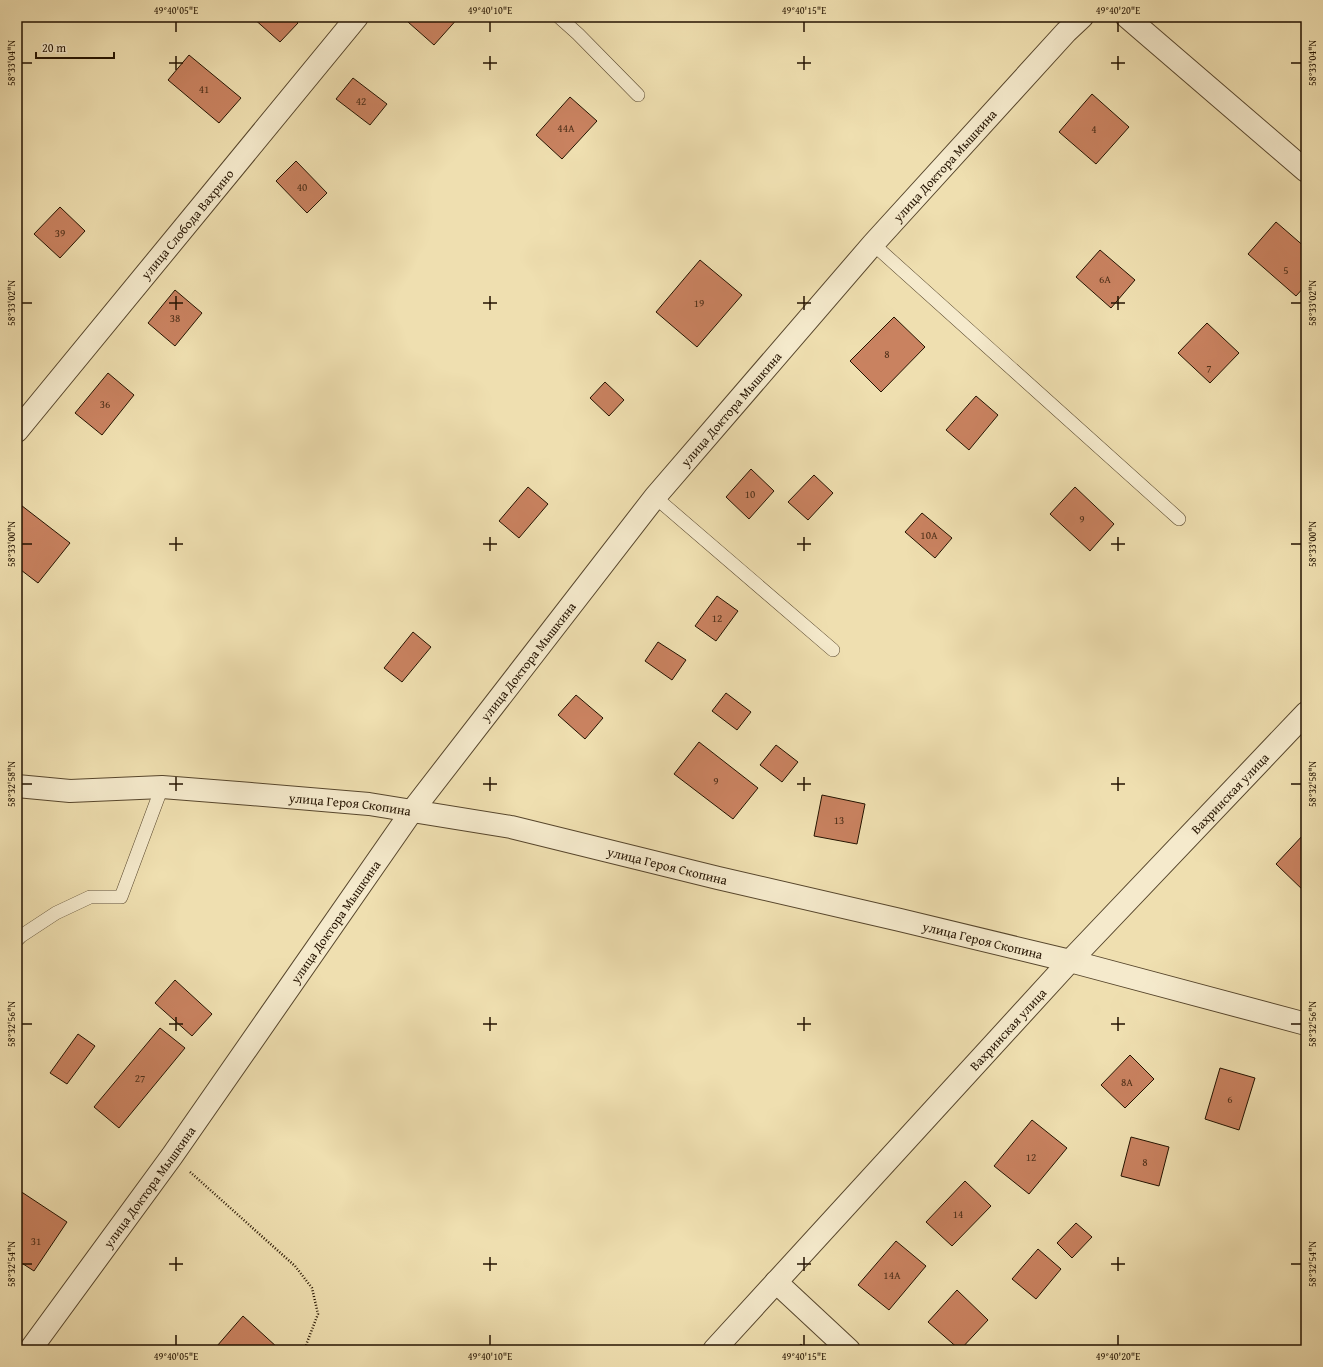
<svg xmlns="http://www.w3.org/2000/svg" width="1323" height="1367" font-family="'Gentium Book Plus',serif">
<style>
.building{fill:#c98260;stroke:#241300}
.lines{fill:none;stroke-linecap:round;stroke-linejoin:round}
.lane-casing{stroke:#57462c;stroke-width:14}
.street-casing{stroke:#57462c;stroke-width:24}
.path{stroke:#241300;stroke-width:2.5;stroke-dasharray:1 2;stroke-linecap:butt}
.lane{stroke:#f5eacc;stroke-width:13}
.street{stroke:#f5eacc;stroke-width:22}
.ticks{fill:none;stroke:#241300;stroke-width:1.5}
.labels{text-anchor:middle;stroke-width:3;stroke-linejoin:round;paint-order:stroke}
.number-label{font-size:11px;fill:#4d2f18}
.street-label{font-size:13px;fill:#241300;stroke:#f5eacc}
.neatline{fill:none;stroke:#241300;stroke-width:1.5}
.ticks-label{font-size:10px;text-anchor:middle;fill:#241300}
</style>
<rect width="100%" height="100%" fill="#efdfb0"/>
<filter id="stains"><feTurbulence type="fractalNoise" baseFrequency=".005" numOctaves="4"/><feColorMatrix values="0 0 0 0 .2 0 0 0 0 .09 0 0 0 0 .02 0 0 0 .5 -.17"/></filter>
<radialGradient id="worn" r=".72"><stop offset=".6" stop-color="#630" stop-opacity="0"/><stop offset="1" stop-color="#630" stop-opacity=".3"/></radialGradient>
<!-- building -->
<path class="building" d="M252 17H292L298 23 280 42Z
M412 17H459L434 45 408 22Z
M1267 17H1278L1273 22Z
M189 55 241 98 219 123 168 80Z
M353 78 387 104 370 125 336 99Z
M1092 94 1129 127 1096 164 1059 132Z
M570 97 597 121 562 159 536 135Z
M296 161 327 193 307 213 276 181Z
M60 207 85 231 60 258 34 234Z
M1276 222 1306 248V285L1296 296 1248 254Z
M1100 250 1135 280 1111 308 1076 277Z
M700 260 742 295 697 347 656 312Z
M175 290 202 313 175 346 148 323Z
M894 317 925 347 881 392 850 361Z
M1207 323 1239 353 1210 383 1178 353Z
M108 373 134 395 102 435 75 413Z
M605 382 624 400 609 416 590 398Z
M976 396 998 415 969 450 946 430Z
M751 469 774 491 749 519 726 497Z
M814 475 833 493 808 520 788 502Z
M528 487 548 504 519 538 499 521Z
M1075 487 1114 524 1090 551 1050 514Z
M17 502 70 543 38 583 17 567Z
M922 513 952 538 935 558 905 532Z
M717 596 738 611 716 641 695 626Z
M413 632 431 647 402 682 384 668Z
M658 642 686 660 672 680 645 661Z
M726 693 751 712 737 730 712 711Z
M576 695 603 718 585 739 558 715Z
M699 742 758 788 733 819 674 774Z
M776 745 798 762 782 782 760 765Z
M822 795 865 804 857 844 814 836Z
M1304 834 1306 836V893L1276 864Z
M175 980 212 1014 192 1036 155 1003Z
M160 1028 185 1048 119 1128 94 1107Z
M78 1034 95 1046 67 1084 50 1073Z
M1130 1055 1154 1079 1125 1108 1101 1085Z
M1220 1068 1255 1078 1239 1130 1205 1119Z
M1032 1120 1067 1148 1029 1194 994 1166Z
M1131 1137 1169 1147 1159 1186 1121 1176Z
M965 1181 991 1206 952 1246 926 1222Z
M17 1189 67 1222 34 1271 17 1260Z
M1076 1223 1092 1237 1072 1258 1057 1243Z
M896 1241 926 1266 889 1310 858 1285Z
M1038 1249 1061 1269 1036 1299 1012 1279Z
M957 1290 988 1320 960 1350 928 1322Z
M243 1316 278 1348 276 1350H221L217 1346Z
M801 1344 807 1350H794Z"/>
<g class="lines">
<!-- lane casing -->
<g class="lane-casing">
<path id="lane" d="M559 17 578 34 638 95
M873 244 1179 519
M655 497 833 650
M17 940 21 936 56 913 90 897H121L162 787"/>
</g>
<!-- street casing -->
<g class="street-casing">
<g id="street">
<path d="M1127 17 1306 171"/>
<path id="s1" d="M17 431 357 17"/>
<path id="s2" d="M17 786 70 791 162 787 251 794 369 804 511 827 718 878 900 920 1070 961 1306 1024"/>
<path d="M776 1282 849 1350"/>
<path id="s3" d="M30 1350 172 1156 412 811 655 497 873 244 1066 32 1082 17"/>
<path id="s4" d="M714 1350 1070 961 1306 713"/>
</g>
</g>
<!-- path -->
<path class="path" d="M190 1172 295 1266 312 1288 318 1314 306 1345 302 1350"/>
<!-- lane -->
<use href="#lane" class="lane"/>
<!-- street -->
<use href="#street" class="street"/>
</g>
<!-- ticks -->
<path class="ticks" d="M176 22V32M490 22V32M804 22V32M1118 22V32M176 56V70M490 56V70M804 56V70M1118 56V70M22 63H32M169 63H183M483 63H497M797 63H811M1111 63H1125M1291 63H1301M176 296V310M490 296V310M804 296V310M1118 296V310M22 303H32M169 303H183M483 303H497M797 303H811M1111 303H1125M1291 303H1301M176 537V551M490 537V551M804 537V551M1118 537V551M22 544H32M169 544H183M483 544H497M797 544H811M1111 544H1125M1291 544H1301M176 777V791M490 777V791M804 777V791M1118 777V791M22 784H32M169 784H183M483 784H497M797 784H811M1111 784H1125M1291 784H1301M176 1017V1031M490 1017V1031M804 1017V1031M1118 1017V1031M22 1024H32M169 1024H183M483 1024H497M797 1024H811M1111 1024H1125M1291 1024H1301M176 1257V1271M490 1257V1271M804 1257V1271M1118 1257V1271M22 1264H32M169 1264H183M483 1264H497M797 1264H811M1111 1264H1125M1291 1264H1301M176 1335V1345M490 1335V1345M804 1335V1345M1118 1335V1345"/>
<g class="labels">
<!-- number labels -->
<g class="number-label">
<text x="204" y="93">41</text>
<text x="361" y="105">42</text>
<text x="566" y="132">44А</text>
<text x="1094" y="133">4</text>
<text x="302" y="191">40</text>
<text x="60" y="237">39</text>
<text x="1286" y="274">5</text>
<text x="1105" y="283">6А</text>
<text x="699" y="307">19</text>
<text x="175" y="322">38</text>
<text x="887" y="358">8</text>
<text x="1209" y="372">7</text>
<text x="105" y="408">36</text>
<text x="750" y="498">10</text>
<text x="1082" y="523">9</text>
<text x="929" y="539">10А</text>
<text x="717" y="622">12</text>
<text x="716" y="785">9</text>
<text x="839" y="824">13</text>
<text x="140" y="1082">27</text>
<text x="1127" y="1086">8А</text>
<text x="1230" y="1103">6</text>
<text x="1031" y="1161">12</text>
<text x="1145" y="1166">8</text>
<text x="958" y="1218">14</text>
<text x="36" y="1245">31</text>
<text x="892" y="1279">14А</text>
</g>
<!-- street labels -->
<g class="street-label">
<text dy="5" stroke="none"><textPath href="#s3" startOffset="1498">улица Доктора Мышкина</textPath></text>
<text dy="5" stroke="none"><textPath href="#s1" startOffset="268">улица Слобода Вахрино</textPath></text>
<text dy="5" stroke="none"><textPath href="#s3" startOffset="1174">улица Доктора Мышкина</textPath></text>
<text dy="5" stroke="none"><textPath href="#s3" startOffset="850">улица Доктора Мышкина</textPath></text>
<text dy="5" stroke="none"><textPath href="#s4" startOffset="759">Вахринская улица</textPath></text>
<text dy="5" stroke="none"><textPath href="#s2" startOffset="334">улица Героя Скопина</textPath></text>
<text dy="5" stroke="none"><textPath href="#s2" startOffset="658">улица Героя Скопина</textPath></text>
<text dy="5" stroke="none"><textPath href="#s3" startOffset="526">улица Доктора Мышкина</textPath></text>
<text dy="5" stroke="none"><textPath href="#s2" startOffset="982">улица Героя Скопина</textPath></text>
<text dy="5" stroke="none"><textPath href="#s4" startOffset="435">Вахринская улица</textPath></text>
<text dy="5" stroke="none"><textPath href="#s3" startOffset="202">улица Доктора Мышкина</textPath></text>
</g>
</g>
<!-- margin -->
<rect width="1323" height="1367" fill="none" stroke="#efdfb0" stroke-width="44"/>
<!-- scale -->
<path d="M36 52v6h78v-6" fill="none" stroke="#241300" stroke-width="2"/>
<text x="42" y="52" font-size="12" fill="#241300" stroke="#f5eacc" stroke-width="3" paint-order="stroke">20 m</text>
<rect x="22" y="22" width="1279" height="1323" class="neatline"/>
<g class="ticks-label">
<text x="176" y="14">49°40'05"E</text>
<text x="490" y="14">49°40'10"E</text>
<text x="804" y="14">49°40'15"E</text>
<text x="1118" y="14">49°40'20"E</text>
<text transform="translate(11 63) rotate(-90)" y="4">58°33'04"N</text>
<text transform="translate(1312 63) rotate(-90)" y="4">58°33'04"N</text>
<text transform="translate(11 303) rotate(-90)" y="4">58°33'02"N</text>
<text transform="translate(1312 303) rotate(-90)" y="4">58°33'02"N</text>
<text transform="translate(11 544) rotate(-90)" y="4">58°33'00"N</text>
<text transform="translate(1312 544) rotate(-90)" y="4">58°33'00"N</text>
<text transform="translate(11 784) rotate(-90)" y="4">58°32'58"N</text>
<text transform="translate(1312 784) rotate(-90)" y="4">58°32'58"N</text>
<text transform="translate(11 1024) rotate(-90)" y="4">58°32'56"N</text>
<text transform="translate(1312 1024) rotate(-90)" y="4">58°32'56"N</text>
<text transform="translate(11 1264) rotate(-90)" y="4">58°32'54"N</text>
<text transform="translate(1312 1264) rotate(-90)" y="4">58°32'54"N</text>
<text x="176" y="1360">49°40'05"E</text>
<text x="490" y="1360">49°40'10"E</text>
<text x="804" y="1360">49°40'15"E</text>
<text x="1118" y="1360">49°40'20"E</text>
</g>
<rect width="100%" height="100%" filter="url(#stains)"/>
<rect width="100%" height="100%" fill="url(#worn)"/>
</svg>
